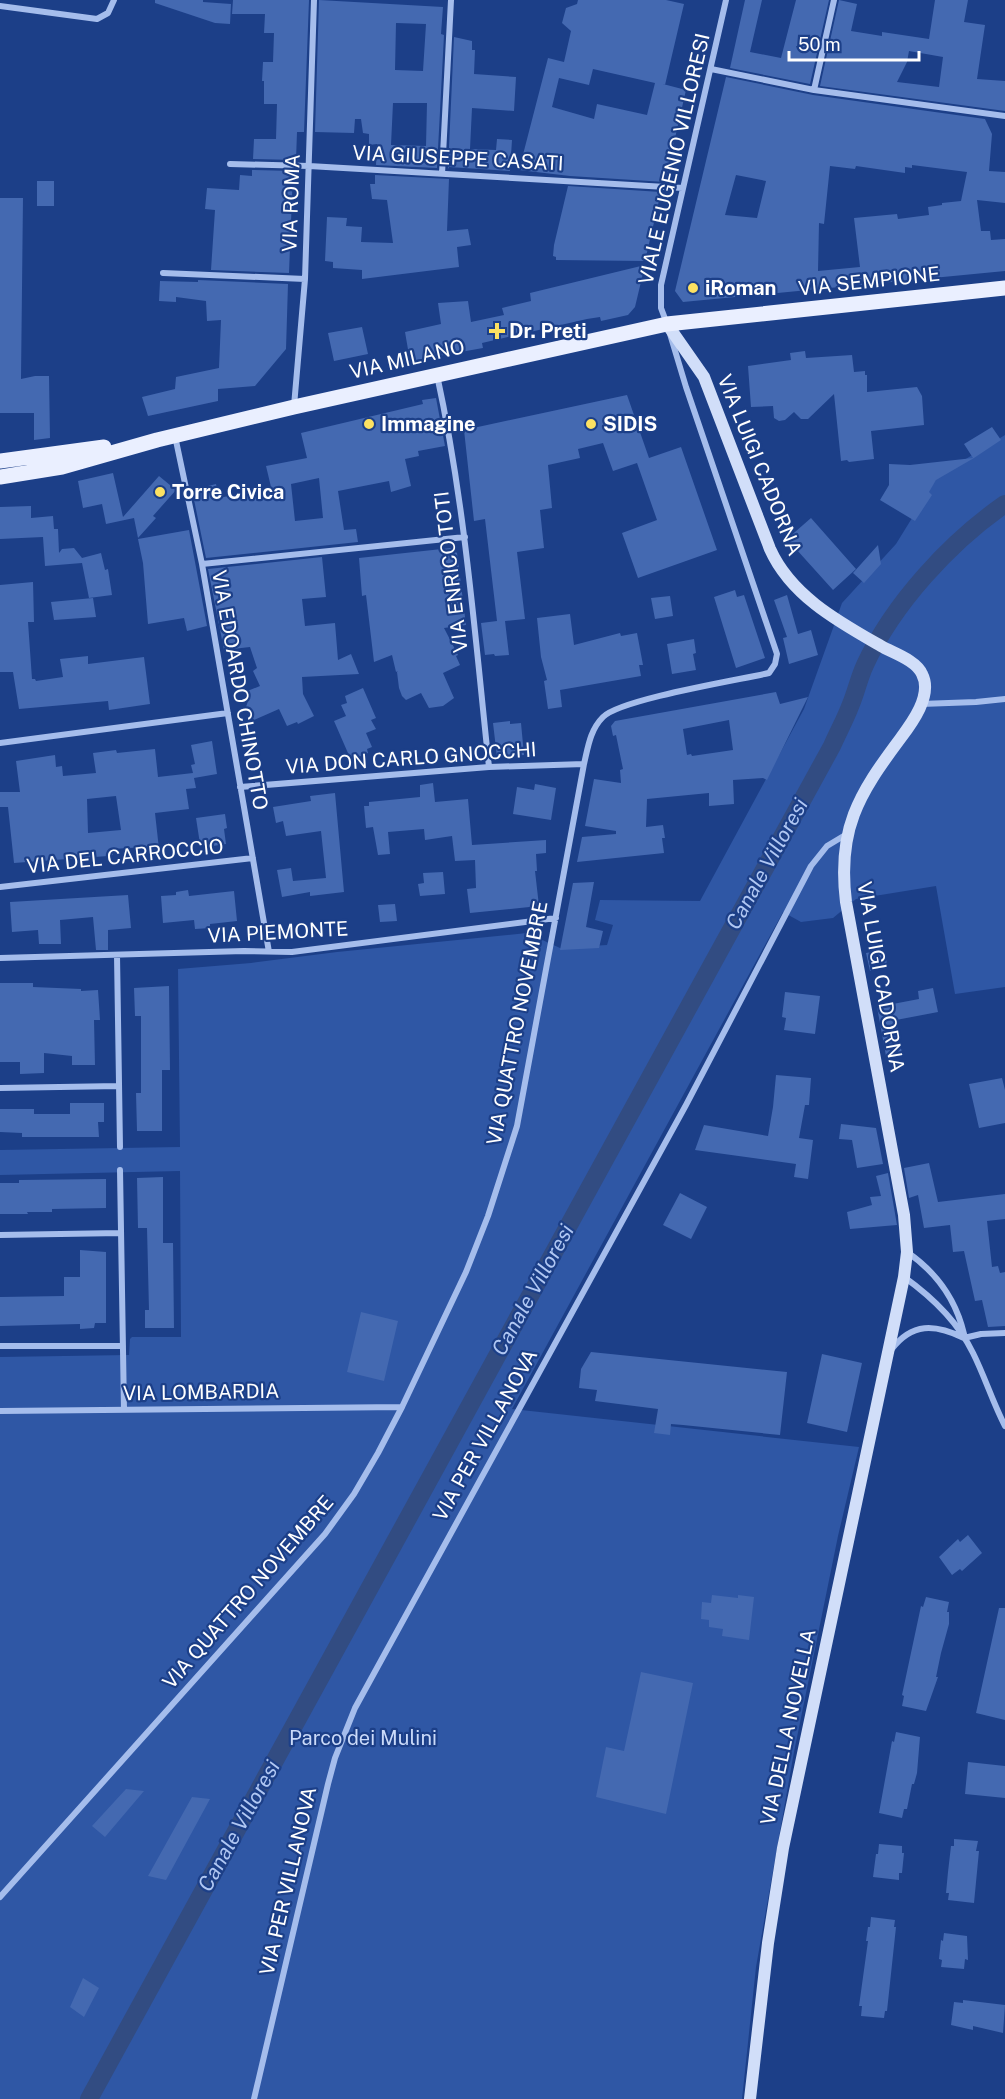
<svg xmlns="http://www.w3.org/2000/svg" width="1005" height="2099" font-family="'Public Sans',sans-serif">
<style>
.green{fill:#2f57a5}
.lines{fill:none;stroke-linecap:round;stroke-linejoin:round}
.canal{stroke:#324c82;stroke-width:18}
.building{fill:#4469b1;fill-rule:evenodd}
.street{stroke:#a5bdec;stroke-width:6}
.secondary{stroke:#d1def9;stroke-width:12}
.primary{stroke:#eaefff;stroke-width:15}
.poi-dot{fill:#fce162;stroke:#1c3f88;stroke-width:2}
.labels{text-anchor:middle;stroke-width:4.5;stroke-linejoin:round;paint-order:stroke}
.street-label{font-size:20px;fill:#fff;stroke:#1c3f88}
.poi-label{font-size:20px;font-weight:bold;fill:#fff;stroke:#1c3f88;text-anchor:start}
.park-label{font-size:20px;fill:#cadaf9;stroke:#1c3f88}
.water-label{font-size:21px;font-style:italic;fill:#b0c7f3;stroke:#1c3f88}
</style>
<rect width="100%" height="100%" fill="#1c3f88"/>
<!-- green -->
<path class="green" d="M1005 435V987L955 994 936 886 856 899 833 918 801 922 783 912 512 1409 859 1447 838 1536 794 1752 756 1967 742 2099H0V1357L129 1355 130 1339 132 1337H181L180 1171 0 1175V1150L180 1147 178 969 251 963 337 952 527 933 560 948 607 945 613 925 595 920 600 900 700 901 804 709 842 603 896 544 938 476Z"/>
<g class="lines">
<!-- canal -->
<path class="canal" d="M89 2099 832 746C838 732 846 718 851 704 856 692 859 678 865 665 893 604 950 542 1005 504"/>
</g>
<!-- building -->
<path class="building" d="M155 0H203V2L231 4 230 24 215 23 155 3Z
M233 0H309L304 132H297L296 160 253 159 254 139H276L277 104H264V81H262L263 62H273L274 33H264L265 14H232Z
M319 0 443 7 441 34 444 35 437 168 376 165 377 144 369 145V134L363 133 361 119H355L354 133 315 132ZM396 23 426 24 423 71 395 70ZM393 103H427L426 146 391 145Z
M578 0H666L684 4 665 85 663 84 686 90 665 182 570 176 519 170 548 58 564 62 571 31 562 23 566 8 577 4ZM593 69 655 83 647 115 597 104 594 119 552 107 559 78 589 85Z
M745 0H762L750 52 781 58 796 0H829L810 84 730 68Z
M839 0 857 4 851 31 882 36V32L929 39 935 0H968L964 22 985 25 977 79 1005 81V111L820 86ZM909 51 943 57 939 87 897 82 907 62Z
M454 37 472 41V50H475L474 74 516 77 514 111 472 108 470 149 496 150 497 139 512 140 510 171 449 167 448 169Z
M726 77 813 95 985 119 992 134 989 171 1005 172V203L977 200 981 231H990L991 240 1005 239V271L683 302 675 291ZM912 165 967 172 961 201 942 203V205L928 207 929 215 898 219 897 214 854 218 860 267 818 271 819 223 824 224 830 166 855 169 856 166 905 173V167L912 168ZM736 175 766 181 757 218 725 215Z
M252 170 293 171 289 273 211 270 215 210 205 209 207 188 239 190 240 175 252 176Z
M375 175 449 179 447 231 468 229 471 245 457 247 459 267 362 279V270L333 268V262L325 261 327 217 347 218 346 226 362 227 361 242 393 243 387 200 372 199 370 184H375Z
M37 181H54V206H37Z
M568 186 661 192 645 261 556 260V257L553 256 554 245Z
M0 198H23L21 379 35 376H49L50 438 34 440V413H0Z
M645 265 635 307 628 315 601 321 600 317 587 319 482 343 483 348 410 361 405 332 441 324 438 303 468 301 471 322 504 315 502 308 531 301 530 293Z
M198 280 288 284 286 349 255 386 218 389V401L148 416 142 397 175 389 176 377 219 368 221 320 207 321 206 301 176 297V302L159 301 160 281 198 282Z
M362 327 368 354 334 361 328 333Z
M805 351 806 358 852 355 854 372 865 371V375H867V392L917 387 922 396 924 425 871 431 874 459 849 462 847 460 841 461 834 394 808 419H801L794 412 785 420 779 421 774 418 773 406 751 407 748 366 791 360 790 353Z
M627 395 649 458 681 447 717 550 638 578 622 533 657 520 637 463 613 471 603 443 578 449 580 458 548 465 552 508 540 510 544 548 517 552 525 619 505 621 509 655 495 656 494 654 485 655 481 623 497 621 485 519 474 521 464 430Z
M436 398 445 446 418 451 419 456 405 459 411 486 391 492 389 481 338 491 344 530 356 529 358 542 206 558 192 490 216 484 219 498 271 487 266 466 307 458 301 433 423 404 422 400ZM319 478 323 518 295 521 291 484Z
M992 427 1001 440 974 458 936 480 929 492 932 495 915 521 880 500 889 485V464L910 465 973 458 964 444Z
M113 473 123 517 159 476 176 490 153 516 156 518 138 538 134 518 106 524 102 504 83 508 78 481Z
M31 506V518L53 516 54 529H58L59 553 62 549 74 548 82 558 101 553 105 570 108 569 112 595 89 598 82 563 45 566 43 537 0 539V507Z
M811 518 856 569 833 590 787 539Z
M189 530 207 626 187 631 184 618 148 624 143 563 138 539Z
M878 545 881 564 864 583 853 573Z
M451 548 457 553 466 625 444 628 458 655 456 656 460 665 443 673 454 698 443 706 429 708 421 693 406 700 402 696 399 688 397 672 398 671 396 672 392 655 374 662 366 595 362 596 359 558Z
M322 557 326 597 302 599 305 626 335 623 338 660 351 654 359 674 302 677 303 694 314 716 298 724 297 722 287 726 279 709 254 720 246 707 248 701 245 692 260 686 253 671 257 668 250 647 224 650 208 569Z
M33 582 34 622H28L32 679H35L36 681 63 677 60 659 88 656V664L144 657 150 704 109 710 108 701 19 709 13 672H0V585Z
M735 590 737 597 744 595 765 658 736 668 714 597Z
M787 595 798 634 811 630 818 655 789 664 783 638 787 637 774 600Z
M670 596 673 616 655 619 651 598Z
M93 598 96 617 54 620 51 602Z
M570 614 574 645 620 633 621 636 637 633 643 665H639L641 676 560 690 562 707 548 709 544 681 547 680 541 657 537 618Z
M694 639 696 653 693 654 696 670 672 674 667 644Z
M363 688 376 718 371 720 376 729 366 733 372 747 367 749 368 753 351 760 334 721 346 716 341 705 347 703 345 696Z
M776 692 780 704 808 697 767 780 763 778 733 780 734 804 709 806V793L647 799 646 827 663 825 665 838H662L664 853 577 862 582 837 616 834V831L585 826 594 779 621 783 620 770 623 769 616 735 613 736 611 726 615 721ZM729 720 733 750 692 756 691 754 687 755 683 729Z
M510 721V724L521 723 524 755 497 757 493 723Z
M212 741 217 774 194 778 196 788 186 789 189 809 155 813 159 849 145 850V847L112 849 113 855 108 856 14 863 8 807H0V792H20L16 761 55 755 56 767 62 766 63 776 96 773 93 753 116 750 117 753 155 749 158 777 193 773 191 765 195 764 191 745ZM116 796 121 830 88 833 87 799Z
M433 783 435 802 468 799 472 845 546 840V853L536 854 537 871H535L539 906 470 913 467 889 476 888 475 860 455 861 452 836 425 840 424 829 388 832 390 854 378 855 373 827 366 828 364 806H369V802L420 797V785Z
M535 784 556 788 551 820 513 814 517 787 534 790Z
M335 793 344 892 310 896V892L282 897 277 870 291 868 293 881 326 878 321 831 286 836 283 821 276 823 273 807 311 801 310 796Z
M225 814 227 828 224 829 226 844 206 847 205 843 200 844 196 818Z
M443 872 445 894 420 896 418 884 424 883 423 873Z
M594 882 586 927 603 931 599 948 560 950 573 883Z
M188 890 189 896 234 891 237 921 210 924V928L195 929 194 920 163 923 161 896 176 895V892Z
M128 895 131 928 108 930V950H96L93 917 60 920 61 944H39L38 930 12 932 10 902Z
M395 904 397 921 380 922 378 905Z
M884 950 888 968 870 971 866 953Z
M0 983H33V987L81 989V991L98 990 100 1020H94L95 1065H72V1056L44 1053V1073L20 1074V1062H0Z
M169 986 170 1070H162V1131H137L136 1093H141V1016H135L134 988Z
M933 988 938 1012 896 1020 902 1054 886 1056 877 1007 919 999 918 991Z
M785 992 820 996 815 1034 784 1030 786 1018 782 1017Z
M776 1075 811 1078 809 1105H805L799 1138 813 1140 808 1179 794 1177 796 1164 695 1150 704 1125 768 1136 773 1107Z
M1002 1078 1005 1090V1123L979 1128 969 1084Z
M70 1103H104V1122H98L99 1137H22V1133L0 1132V1109H34V1114H70Z
M841 1124 876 1128 883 1164 857 1168 852 1140 839 1139Z
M929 1163 938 1202 1005 1194V1219L987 1221 992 1267 998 1266 1000 1273 1005 1272V1326L988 1327 982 1300 975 1301 964 1251 953 1252 950 1225 924 1228 918 1195 909 1198 904 1168Z
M888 1173 897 1225 850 1229 847 1212 872 1205 870 1197 881 1196 876 1176Z
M163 1177V1243H173L174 1328H145V1310H149L147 1228H138L137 1178Z
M106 1179V1208L52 1209V1212H27L28 1214H0V1183H19V1180Z
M680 1193 707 1207 691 1239 663 1225Z
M80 1250 106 1252V1323H95L94 1328 80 1329V1324L0 1326V1297L64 1296V1277H80Z
M361 1312 398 1321 384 1381 347 1372Z
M591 1352 787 1372 780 1435 683 1425 671 1424 670 1435 654 1433 658 1409 595 1401 597 1390 579 1388 581 1369Z
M822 1354 862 1363 847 1432 807 1423Z
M968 1535 982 1553 962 1571 960 1569 952 1575 939 1557 958 1539 960 1542Z
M712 1595 738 1598V1595L754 1597 749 1640 722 1636 723 1629 709 1627V1620L701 1619 702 1602 711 1603Z
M926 1597 949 1602 947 1612H949V1624L941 1653 936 1677H938L926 1711 902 1706 904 1696 902 1695 921 1606 923 1607Z
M999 1608H1005V1720L976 1713Z
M641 1672 693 1683 666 1814 596 1797 606 1747 624 1751Z
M896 1732 920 1737 917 1773 914 1784H912L907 1809H904L902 1818 879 1813 892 1741 894 1742Z
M968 1762 1005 1766V1798L965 1794Z
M126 1789 144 1791 105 1837 92 1826Z
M192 1797 210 1799 166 1880 148 1876Z
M954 1839 978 1841 976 1851H979L974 1903 948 1900 949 1893H946L948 1872 951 1846H954Z
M879 1844 902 1846V1853H904L902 1873H899V1880L873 1877 876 1854H878Z
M871 1917 895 1920 894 1927H896L887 2011H885L884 2018 861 2016 862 2006H859L868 1941H866L868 1927H870Z
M944 1933 967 1936 968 1960 965 1959 964 1969 941 1967 942 1960 939 1959 941 1940 943 1941Z
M83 1978 99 1988 84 2017 70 2007Z
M963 2000 1005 2005 1003 2033 973 2026V2030L951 2025 954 2002 963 2003Z"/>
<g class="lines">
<!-- street -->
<path class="street" d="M0 6 97 19 108 13 114 0
M711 69 814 90 1005 116
M814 90 834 0
M230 164 309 166 683 188
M442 174 451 0
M163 273 305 279
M667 324 661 308V285L726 0
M437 375C465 504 475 636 489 767
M294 406 305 279 314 0
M175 436 202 564 269 952
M202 564 465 537
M921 704 976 702 1005 699
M0 743 228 713
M240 787 489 767 584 764
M0 887 253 858
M117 955 120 1147
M0 958 244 951 292 952 556 918
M0 1088 119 1086
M120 1170 124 1410
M0 1235 121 1233
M907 1252C936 1272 956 1300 964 1334
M904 1277C932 1297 958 1322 973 1353 985 1377 993 1403 1005 1426
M964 1338 981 1334 1005 1333
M0 1346H123
M891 1350C912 1322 935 1324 964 1338
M0 1411 402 1407
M0 1897 325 1534 354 1494 378 1453 402 1407 466 1272 488 1216 517 1126 584 764C588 747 590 730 603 717 621 699 738 680 769 673L775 664 777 654 686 387 670 334
M254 2099 328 1784 335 1758 355 1708 686 1105 811 866 827 846 847 834"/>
<!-- secondary -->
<path class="secondary" d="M667 324 704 377 770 549C791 596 839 622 881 646 893 653 916 660 922 674 933 695 912 723 900 739 858 795 837 830 846 902L904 1215 907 1252 904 1277 783 1848 768 1943 750 2099"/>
<!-- primary -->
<path class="primary" d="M0 461 104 447
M0 477 62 467 157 440 294 407 667 324 1005 288"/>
</g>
<!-- markers -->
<g class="poi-dot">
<circle cx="693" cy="288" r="6"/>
<path d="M494 322h6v6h6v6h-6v6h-6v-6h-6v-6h6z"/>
<circle cx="369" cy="424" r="6"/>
<circle cx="591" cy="424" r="6"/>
<circle cx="160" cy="492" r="6"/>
</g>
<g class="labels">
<!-- street labels -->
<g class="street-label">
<text transform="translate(458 158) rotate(3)" y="7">VIA GIUSEPPE CASATI</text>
<text transform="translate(674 159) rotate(-77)" y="7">VIALE EUGENIO VILLORESI</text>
<text transform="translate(291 203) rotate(-88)" y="7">VIA ROMA</text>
<text transform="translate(869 281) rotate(-6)" y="7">VIA SEMPIONE</text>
<text transform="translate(407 359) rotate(-13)" y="7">VIA MILANO</text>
<text transform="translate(760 465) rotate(68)" y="7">VIA LUIGI CADORNA</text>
<text transform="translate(451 572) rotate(-97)" y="7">VIA ENRICO TOTI</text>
<text transform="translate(240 690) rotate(80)" y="7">VIA EDOARDO CHINOTTO</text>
<text transform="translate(411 758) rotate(-4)" y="7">VIA DON CARLO GNOCCHI</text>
<text transform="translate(125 856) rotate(-6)" y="7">VIA DEL CARROCCIO</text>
<text transform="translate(278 932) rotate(-3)" y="7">VIA PIEMONTE</text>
<text transform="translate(881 977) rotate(80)" y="7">VIA LUIGI CADORNA</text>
<text transform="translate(517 1023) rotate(-79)" y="7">VIA QUATTRO NOVEMBRE</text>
<text transform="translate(201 1392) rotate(-1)" y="7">VIA LOMBARDIA</text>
<text transform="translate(485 1435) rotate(-61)" y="7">VIA PER VILLANOVA</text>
<text transform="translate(248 1592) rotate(-49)" y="7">VIA QUATTRO NOVEMBRE</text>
<text transform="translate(788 1727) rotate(-78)" y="7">VIA DELLA NOVELLA</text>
<text transform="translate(288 1881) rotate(-77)" y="7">VIA PER VILLANOVA</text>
</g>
<!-- poi labels -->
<g class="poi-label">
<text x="705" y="295">iRoman</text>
<text x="509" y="338">Dr. Preti</text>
<text x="381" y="431">Immagine</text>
<text x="603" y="431">SIDIS</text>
<text x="172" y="499">Torre Civica</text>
</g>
<!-- park labels -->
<g class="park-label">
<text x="363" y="1745">Parco dei Mulini</text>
</g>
<!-- water labels -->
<g class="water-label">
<text transform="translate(767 864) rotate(-61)" y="7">Canale Villoresi</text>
<text transform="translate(533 1290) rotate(-61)" y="7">Canale Villoresi</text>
<text transform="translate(239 1826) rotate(-61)" y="7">Canale Villoresi</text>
</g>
</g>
<!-- scale -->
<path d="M789 51v9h130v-9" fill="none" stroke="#ffffff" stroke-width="3"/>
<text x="798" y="51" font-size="18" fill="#ffffff" stroke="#1c3f88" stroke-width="4.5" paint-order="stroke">50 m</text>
</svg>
